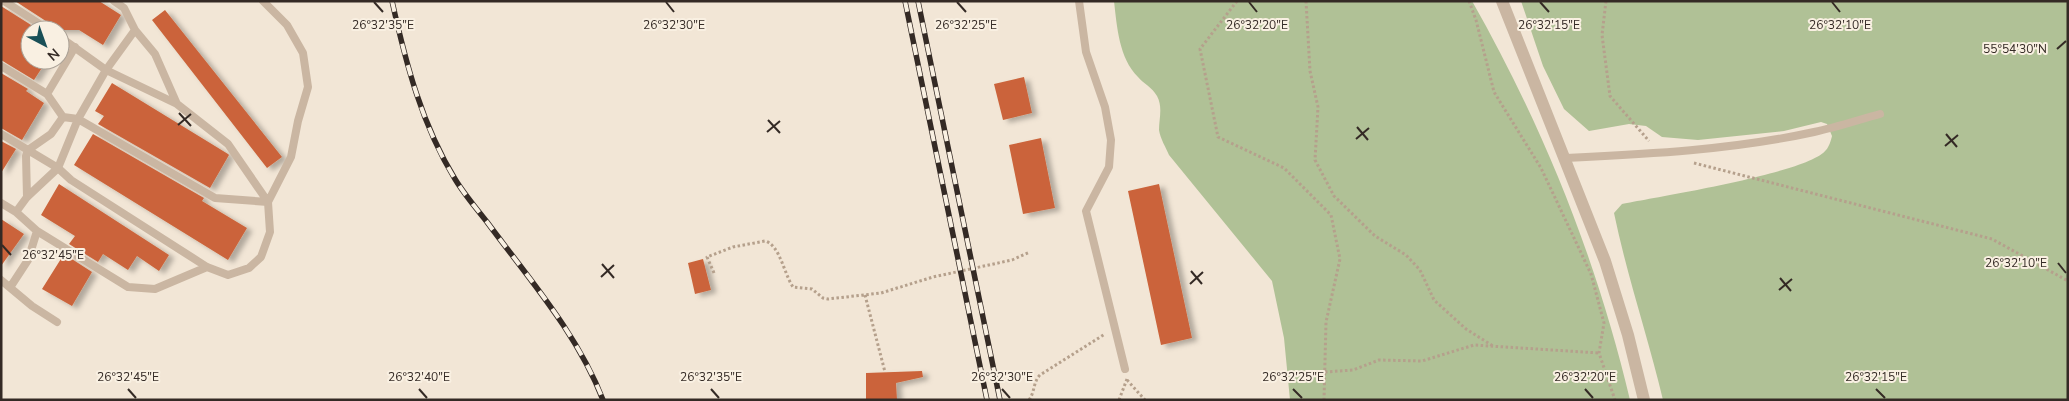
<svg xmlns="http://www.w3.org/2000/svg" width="2069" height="401" font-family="'Nunito Sans',sans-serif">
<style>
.green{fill:#b0c196}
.building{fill:#cb643a;filter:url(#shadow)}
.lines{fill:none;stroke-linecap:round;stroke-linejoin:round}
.path{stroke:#b5a08c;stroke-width:3;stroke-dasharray:2.5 2.5;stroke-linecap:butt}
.service{stroke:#cab6a2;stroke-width:8}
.minor{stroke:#cab6a2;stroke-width:12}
.rail-casing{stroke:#342a25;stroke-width:5.5}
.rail{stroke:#f9f0e2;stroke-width:4;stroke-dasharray:11;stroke-linecap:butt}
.ticks{fill:none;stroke:#342a25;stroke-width:2}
.ticks-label{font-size:12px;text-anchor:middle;fill:#342a25;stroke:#f9f0e2;stroke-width:4;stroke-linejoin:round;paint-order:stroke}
</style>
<defs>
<filter id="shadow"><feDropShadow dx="5.5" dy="3" stdDeviation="2.5" flood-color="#0004"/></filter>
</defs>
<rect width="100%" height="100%" fill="#f2e6d6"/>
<!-- green -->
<path class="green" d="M1114 1H1472C1543 126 1597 260 1630 400H1290L1284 338 1272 281 1169 155C1166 148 1160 138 1159 130 1159 119 1163 107 1157 96 1152 87 1144 84 1138 77 1119 58 1117 27 1114 1Z
M1521 1H2068V400H1663C1648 337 1627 276 1614 213L1622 204C1657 197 1809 173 1826 150 1829 147 1831 140 1832 136L1827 124 1821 122 1784 131 1698 140 1662 137 1646 126 1629 124 1589 131 1564 109 1543 66Z"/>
<!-- building -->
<path class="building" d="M15 1H99L121 15 103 45 79 30H55L52 25Z
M1 6 39 30H30V60H47L34 80 1 60Z
M165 10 282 157 267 168 152 20Z
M1 73 28 89 26 91 44 103 22 140 1 128Z
M1024 77 1032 113 1003 120 994 84Z
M112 83 228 154 229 155 210 188 98 124 104 116 95 111Z
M93 134 204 198 202 201 247 228 228 260 74 165Z
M1041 138 1055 208 1023 214 1009 145Z
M1 141 16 149 1 173Z
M59 184 169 255 159 271 137 256 128 270 103 254 98 262 69 244 75 236 41 215Z
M1159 184 1192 338 1161 345 1128 191Z
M1 219 24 234 1 266Z
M64 254 92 272 72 306 42 289Z
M703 259 711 290 695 294 688 263Z
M922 371 923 377 896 383 897 400H866V373Z"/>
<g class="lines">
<!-- path -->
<path class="path" d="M1237 1 1200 49 1218 137 1284 168 1331 215 1340 259 1326 322 1324 400
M1306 1 1310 71 1318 107 1315 160 1334 196 1375 236 1406 255 1420 270 1434 300 1466 329 1493 346
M1469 1 1476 20 1494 92 1541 168 1591 274 1604 323 1599 353 1615 400
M1606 1 1602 35 1610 96 1649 141
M1694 163 1992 239 2068 281
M714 273 707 257 733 247 765 241C780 245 784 274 793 287L812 289 823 298 828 299 881 293 933 277 1012 260 1030 252
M865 295 885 372
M1325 372 1353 370 1379 360 1422 361 1474 345 1599 353
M1127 380 1145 400
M1029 400C1035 392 1033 382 1040 375L1105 334
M1119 400 1127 379"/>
<!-- service -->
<path class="service" d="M4 1 49 30
M114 1 124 8 135 30 155 54 177 104 228 144 268 202
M1079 1 1086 52 1105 107 1111 140 1109 167 1086 211 1125 369
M60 37 106 70 177 104
M1 66 47 94 63 117 78 119 215 198 268 202
M47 94 75 47
M1 134 58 168 71 180 207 267 228 275 249 268 261 257 270 232 268 202 291 157 298 121 308 87 303 53 287 25 263 1
M1565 158C1648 154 1732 150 1814 132 1837 127 1858 120 1880 114
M27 197 26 156 28 150 51 134 63 117
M1 203 16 212 37 231 128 287 155 289 207 267
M16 212 27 197 58 168 78 119 106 70 135 30
M1 280 32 306 57 322
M11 286 28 260 37 231"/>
<!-- minor -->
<path class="minor" d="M1502 1 1605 261 1628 335 1644 400"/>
<!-- rail casing -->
<g class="rail-casing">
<path id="rail" d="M392 1C406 64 422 125 455 179 464 194 476 208 487 222 529 279 577 333 603 400
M905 1 987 400
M918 1 1000 400"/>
</g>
<!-- rail -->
<use href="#rail" class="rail"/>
</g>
<!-- ticks -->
<path class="ticks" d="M374 2 383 12M666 2 674 12M957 2 966 12M1249 2 1257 12M1540 2 1549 12M1832 2 1840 12M2057 49 2066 41M179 113 191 126M768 120 780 133M178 125 191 114M1357 127 1368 140M767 132 780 121M1946 134 1957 147M1356 139 1369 128M1945 146 1958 135M2 245 11 255M2058 263 2066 273M602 264 614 278M1191 271 1202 284M601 277 614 265M1780 278 1791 291M1190 284 1203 272M1779 290 1792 279M128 389 136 398M419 389 427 398M711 389 719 398M1002 389 1010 398M1293 389 1302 398M1585 389 1593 398M1876 389 1885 398"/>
<g class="ticks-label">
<text x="383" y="29">26°32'35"E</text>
<text x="966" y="29">26°32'25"E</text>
<text x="1257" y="29">26°32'20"E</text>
<text x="1840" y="29">26°32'10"E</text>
<text x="674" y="29">26°32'30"E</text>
<text x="1549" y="29">26°32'15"E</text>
<text x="2015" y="53">55°54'30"N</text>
<text x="53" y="259">26°32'45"E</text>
<text x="2016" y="267">26°32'10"E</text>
<text x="128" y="381">26°32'45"E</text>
<text x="419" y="381">26°32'40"E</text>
<text x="711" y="381">26°32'35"E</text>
<text x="1002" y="381">26°32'30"E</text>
<text x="1293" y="381">26°32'25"E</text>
<text x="1585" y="381">26°32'20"E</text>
<text x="1876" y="381">26°32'15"E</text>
</g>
<!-- border -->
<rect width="2069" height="401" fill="none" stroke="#342a25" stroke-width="5"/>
<!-- north arrow -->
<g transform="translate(45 45) rotate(139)"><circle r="24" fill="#f9f0e2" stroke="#aaa196"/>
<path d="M0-4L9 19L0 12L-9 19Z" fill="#194f56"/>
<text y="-8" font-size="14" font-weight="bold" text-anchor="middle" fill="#342a25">N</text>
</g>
</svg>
